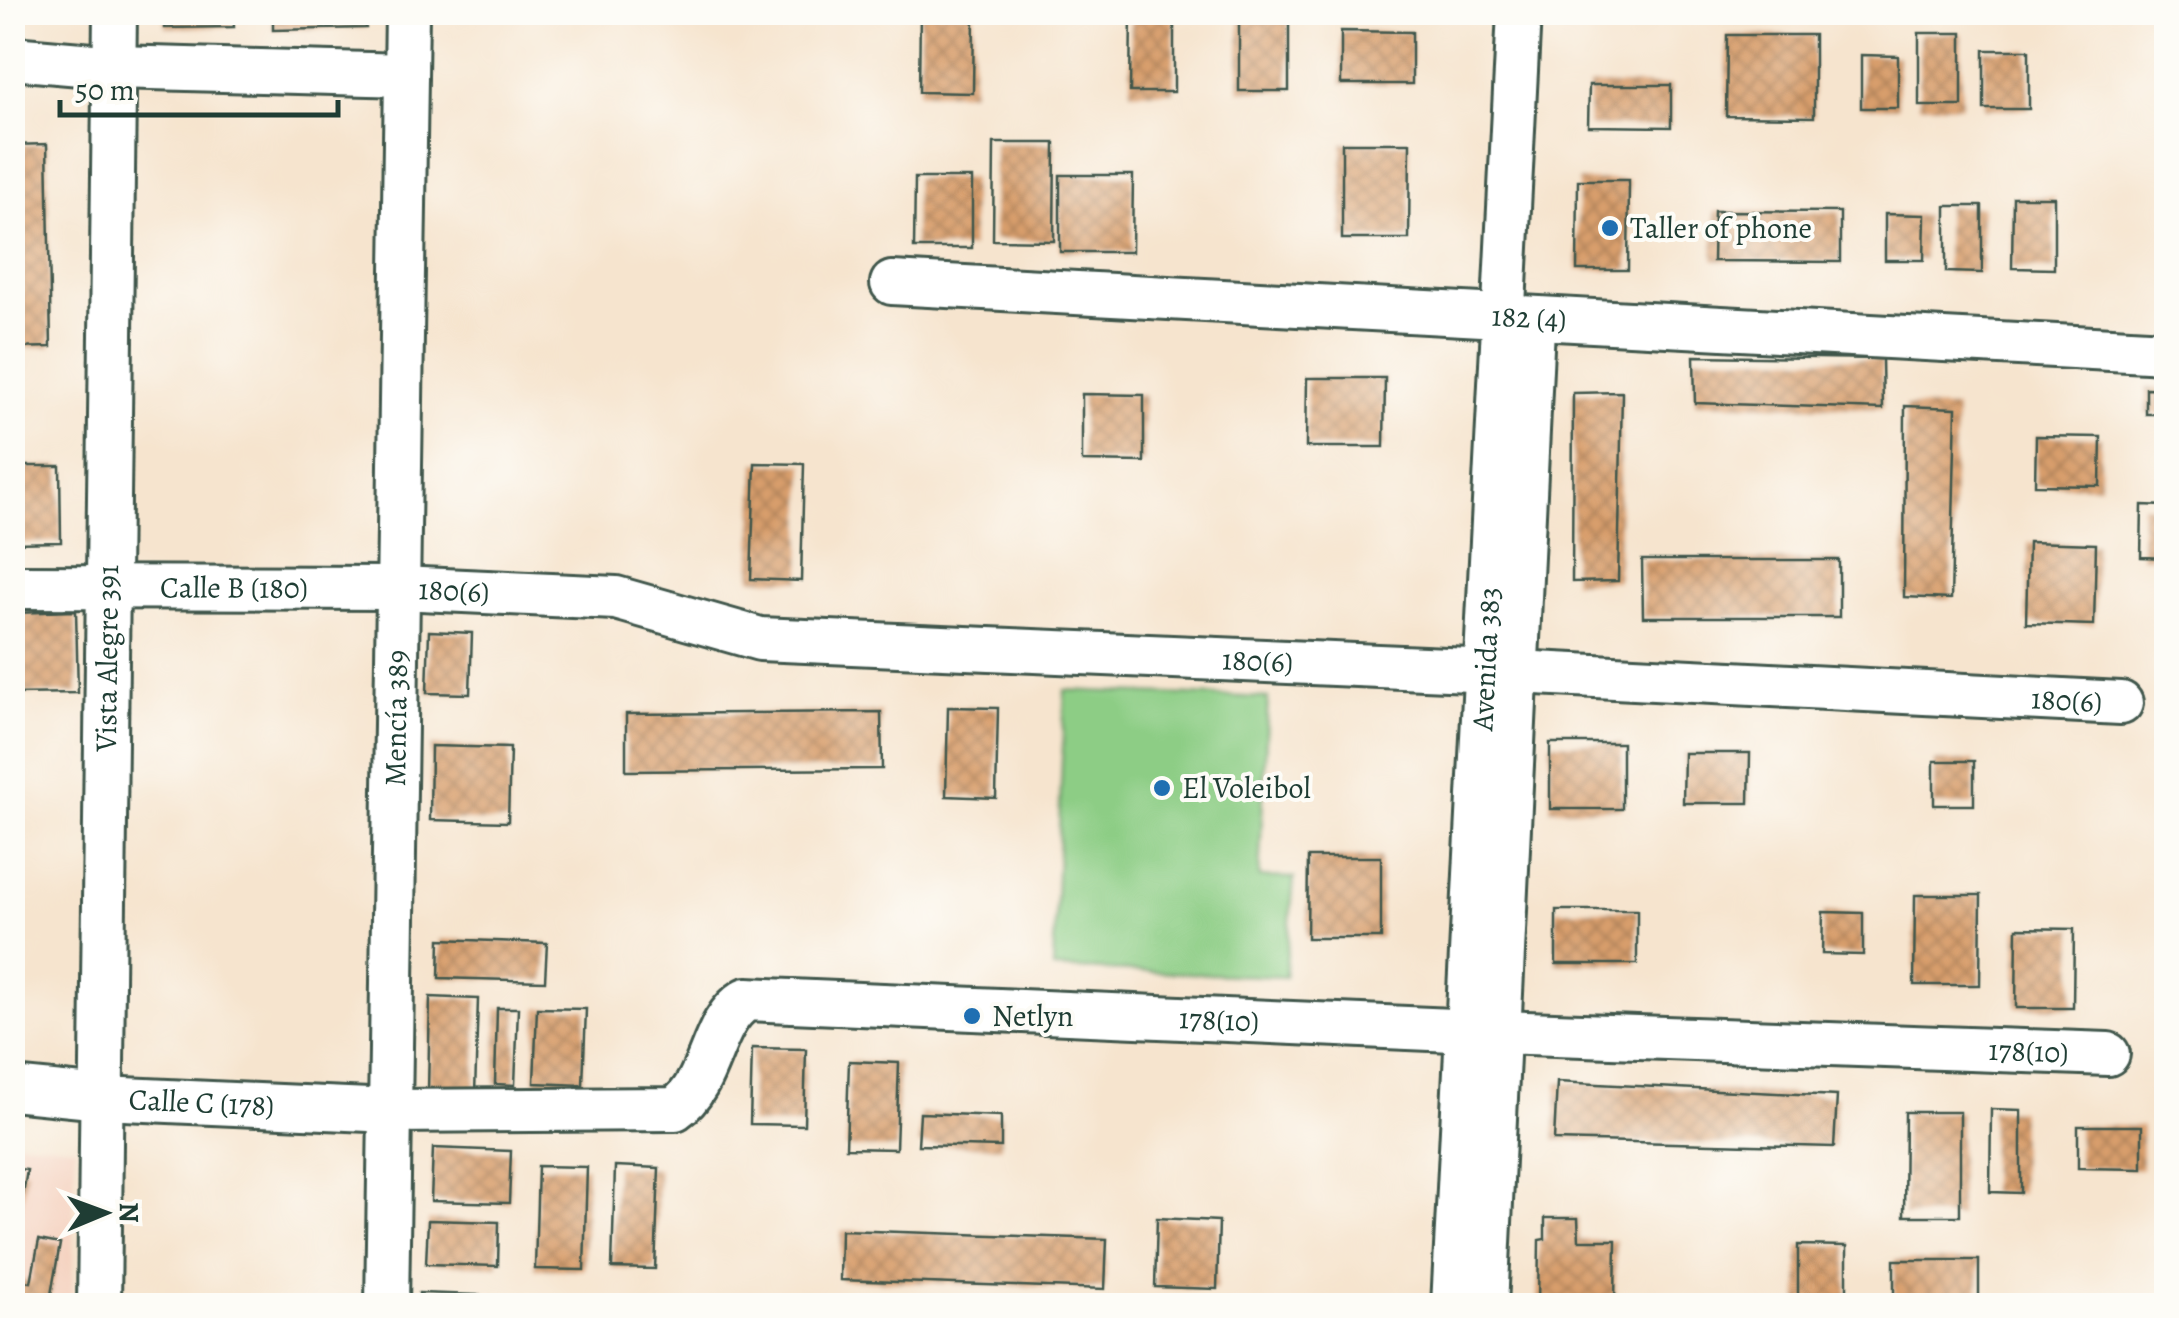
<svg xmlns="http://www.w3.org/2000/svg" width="2179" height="1318" font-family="Alegreya,serif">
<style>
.built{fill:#f5d3c1}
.pitch{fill:#8dcd85;stroke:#56855c;stroke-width:2.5}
.building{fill:url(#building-cross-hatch)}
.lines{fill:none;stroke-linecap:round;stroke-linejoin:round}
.minor-casing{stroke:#3f564b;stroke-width:48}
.minor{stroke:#fff;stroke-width:42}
.poi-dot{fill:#1f6fb2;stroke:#fdfcf7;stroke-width:4}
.labels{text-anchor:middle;stroke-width:8;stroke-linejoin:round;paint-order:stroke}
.poi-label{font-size:30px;fill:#1f3d34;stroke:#fdfcf7;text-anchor:start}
.street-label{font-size:30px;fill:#1f3d34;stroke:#fdfcf7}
</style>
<defs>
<pattern id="building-cross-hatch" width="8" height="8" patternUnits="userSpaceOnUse" patternTransform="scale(2.5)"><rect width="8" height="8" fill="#d89e6c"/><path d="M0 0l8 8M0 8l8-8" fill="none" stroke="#af825a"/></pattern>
</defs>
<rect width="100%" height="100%" fill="#fdfcf7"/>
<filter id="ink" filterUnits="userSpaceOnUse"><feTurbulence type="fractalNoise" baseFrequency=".01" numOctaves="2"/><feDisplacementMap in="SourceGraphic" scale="20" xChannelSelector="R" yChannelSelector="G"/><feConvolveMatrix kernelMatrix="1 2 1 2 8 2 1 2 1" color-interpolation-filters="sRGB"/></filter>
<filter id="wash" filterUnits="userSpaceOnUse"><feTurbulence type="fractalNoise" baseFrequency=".0048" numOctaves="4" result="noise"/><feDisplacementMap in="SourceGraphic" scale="40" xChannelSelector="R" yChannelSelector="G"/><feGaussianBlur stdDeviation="2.25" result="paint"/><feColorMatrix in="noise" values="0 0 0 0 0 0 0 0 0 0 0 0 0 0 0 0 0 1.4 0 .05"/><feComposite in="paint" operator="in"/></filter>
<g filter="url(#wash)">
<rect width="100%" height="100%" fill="#f6e4ce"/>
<!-- built -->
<path class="built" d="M12 1141 75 1147 72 1305H13Z"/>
<!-- pitch -->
<path class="pitch" d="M1065 690 1268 698 1259 877 1294 878 1285 977 1053 968Z"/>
<g id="blocks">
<!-- building -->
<path class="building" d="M165 12H233L234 27 165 28Z
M273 12H365L366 28 273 30Z
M920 12H974L973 93 919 92Z
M1131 12H1174V92H1130Z
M1239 20H1289V91H1239Z
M1341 31 1412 32V84H1341Z
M1919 33H1962V106H1919Z
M1727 35H1814V117L1726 116Z
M1984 50H2029V109H1984Z
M1861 55 1898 56V108H1861Z
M1589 85H1671V127L1588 126Z
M994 143H1055L1054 241 993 240Z
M1342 143H1410L1409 239H1342Z
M47 144 51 347 12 348V145Z
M1060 175H1133L1132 252H1060Z
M915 178H972V248H914Z
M1578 180H1629L1628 270H1577Z
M2013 197H2054V269L2012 268Z
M1946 206H1982V273L1946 272Z
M1714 211 1840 212V262L1713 261Z
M1885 214 1925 215 1924 260H1885Z
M1694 356 1882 359 1883 409 1695 403Z
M1307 378H1385L1384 447H1306Z
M2146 388 2166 389V414H2146Z
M1622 392 1618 581 1572 582 1573 393Z
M1082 394 1144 395V462L1082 461Z
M1905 406 1956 408 1951 599 1904 597Z
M2036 436 2101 437 2100 486 2035 485Z
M755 463 804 464 801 581 751 579Z
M12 466H60L61 542 12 543Z
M2142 505 2166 506V558L2141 557Z
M2028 542 2096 544 2094 625 2026 623Z
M1642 560H1839V617H1643Z
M76 611 78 693 12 694V613Z
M429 631 472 633 470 694 427 693Z
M948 707 998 708 996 798 946 796Z
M881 712 882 769 626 771V714Z
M1550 743H1622V809H1550Z
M431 746 510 748 508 822 430 820Z
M1684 753H1750L1749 803H1683Z
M1934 761H1974V805H1934Z
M1308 857H1381V938H1307Z
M1915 895H1981L1980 985H1914Z
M1556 910H1637V964H1556Z
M1823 912 1863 913V955L1822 954Z
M2017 928 2074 929 2073 1008H2016Z
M440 939 547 943 545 981 439 978Z
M430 997 478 999 475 1094 428 1092Z
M497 1008H518L515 1085 495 1084Z
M537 1008 586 1009 583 1085 534 1083Z
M752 1048 806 1049 804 1125 750 1124Z
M849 1061 899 1063 896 1149 846 1148Z
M1557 1082 1837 1096 1834 1147 1554 1140Z
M1991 1109 2021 1110V1193L1990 1192Z
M1905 1112H1960V1216H1904Z
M920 1113 1001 1116V1147L918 1145Z
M2078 1126H2142V1169L2078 1168Z
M433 1148 511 1151 509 1203 431 1201Z
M538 1166 587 1167 584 1270 535 1269Z
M615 1166 659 1168 655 1269 612 1268Z
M12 1168 27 1170 15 1244H12Z
M1157 1218 1219 1221 1217 1289 1155 1287Z
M1545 1218H1578L1579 1240H1616L1615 1302H1630V1306H1538L1539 1240 1545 1239Z
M428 1220 499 1222 498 1266 426 1264Z
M841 1230 1107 1239 1105 1289 840 1280Z
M39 1240 60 1244 49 1306H14L18 1280 31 1282Z
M1798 1245 1847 1246V1306H1798Z
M1894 1260H1979V1306H1894Z
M419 1293 504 1296V1306H419Z"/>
</g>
</g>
<g filter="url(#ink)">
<use href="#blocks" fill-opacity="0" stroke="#3f564b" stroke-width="2.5"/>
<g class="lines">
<!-- minor casing -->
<g class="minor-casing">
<g id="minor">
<path d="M12 58 115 67 406 75"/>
<path id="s1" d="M892 283 2166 352"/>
<path id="s2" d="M12 587 399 588 616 598 760 639 1516 672 2121 703"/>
<path id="s3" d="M12 1089 102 1098 391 1111 675 1109C713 1083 709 1022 747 999L1499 1032 2108 1054"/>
<path id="s4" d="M99 1306 115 12"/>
<path id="s5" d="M387 1306 407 12"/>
<path id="s6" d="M1453 1306 1519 12"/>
<path d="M1486 1306 1533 327"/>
</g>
</g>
<!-- minor -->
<use href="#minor" class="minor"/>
</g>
</g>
<!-- markers -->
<g class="poi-dot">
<circle cx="1610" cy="228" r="10"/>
<circle cx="1162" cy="788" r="10"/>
<circle cx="972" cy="1016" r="10"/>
</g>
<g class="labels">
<!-- poi labels -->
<g class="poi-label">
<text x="1630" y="238">Taller of phone</text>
<text x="1182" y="798">El Voleibol</text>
<text x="992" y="1026">Netlyn</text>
</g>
<!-- street labels -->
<g class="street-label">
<text dy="10" stroke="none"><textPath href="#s1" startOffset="638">182 (4)</textPath></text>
<text dy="10" stroke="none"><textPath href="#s2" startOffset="222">Calle B (180)</textPath></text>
<text dy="10" stroke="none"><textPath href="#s2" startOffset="442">180(6)</textPath></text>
<text dy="10" stroke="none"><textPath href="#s4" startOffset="648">Vista Alegre 391</textPath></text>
<text dy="10" stroke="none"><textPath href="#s6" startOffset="648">Avenida 383</textPath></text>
<text dy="10" stroke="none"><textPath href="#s2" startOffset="1252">180(6)</textPath></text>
<text dy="10" stroke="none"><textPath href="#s2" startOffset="2062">180(6)</textPath></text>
<text dy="10" stroke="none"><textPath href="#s5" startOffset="588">Mencía 389</textPath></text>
<text dy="10" stroke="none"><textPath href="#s3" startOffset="1270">178(10)</textPath></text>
<text dy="10" stroke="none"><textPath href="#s3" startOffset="2080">178(10)</textPath></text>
<text dy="10" stroke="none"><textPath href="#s3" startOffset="190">Calle C (178)</textPath></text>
</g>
</g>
<!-- margin -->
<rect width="2179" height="1318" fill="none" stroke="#fdfcf7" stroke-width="50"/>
<!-- north arrow -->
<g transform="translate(105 1213) rotate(89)" stroke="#fdfcf7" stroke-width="8" paint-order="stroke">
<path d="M0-8L18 38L0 25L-18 38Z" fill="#1f3d34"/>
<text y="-15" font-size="28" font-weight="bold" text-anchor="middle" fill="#1f3d34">N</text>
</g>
<!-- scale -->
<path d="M60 100v15h278v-15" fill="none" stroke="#1f3d34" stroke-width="5"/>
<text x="75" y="100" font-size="30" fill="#1f3d34" stroke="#fdfcf7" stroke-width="8" paint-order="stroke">50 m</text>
</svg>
